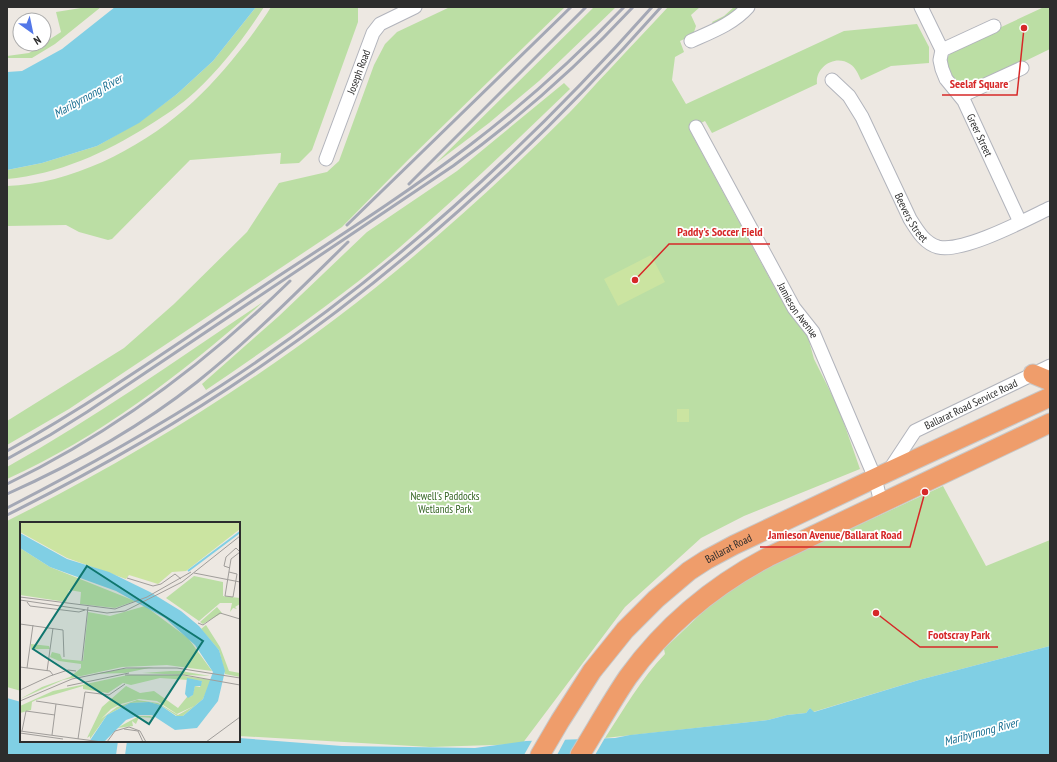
<svg xmlns="http://www.w3.org/2000/svg" width="1057" height="762" font-family="'PT Sans Narrow',sans-serif">
<style>
.green{fill:#bbdea4}
.pitch{fill:#cbe4a1}
.water{fill:#80cfe4}
.pier{fill:#ede8e2}
.lines{fill:none;stroke-linecap:round;stroke-linejoin:round}
.minor-casing{stroke:#b2b4bc;stroke-width:15}
.highway-casing{stroke:#c8c8c8;stroke-width:21}
.minor{stroke:#fff;stroke-width:13}
.highway{stroke:#ef9d6b;stroke-width:19}
.rail{stroke:#a4a8b5;stroke-width:3}
.labels{text-anchor:middle;stroke-width:3.5;stroke-linejoin:round;paint-order:stroke}
.street-label{font-size:11px;fill:#2d2d2d;stroke:#fff}
.park-label{font-size:11px;fill:#346523;stroke:#fff}
.water-label{font-size:12px;font-style:italic;fill:#1c7193;stroke:#fff}
.inset-river{fill:none;stroke:#80cfe4;stroke-width:2}
.inset-road{fill:none;stroke:#a09d9a;stroke-width:1}
.view{fill:#0f766e;fill-opacity:0.15;stroke:#0f766e;stroke-width:2}
.inset-edge{fill:none;stroke:#2d2d2d;stroke-width:2}
.leader{fill:none;stroke:#d62828;stroke-width:1.5}
.callout-dot{fill:#d62828;stroke:#fff;stroke-width:1.5}
.callout-label{font-size:12px;text-anchor:middle;font-weight:bold;fill:#d62828;stroke:#fff;stroke-width:3.5;stroke-linejoin:round;paint-order:stroke}
</style>
<rect width="100%" height="100%" fill="#ede8e2"/>
<!-- green -->
<path class="green" d="M87 7H101L55 44 32 58H7V56L29 53 61 32 56 12Z
M256 7H264C245 37 221 68 195 92 181 105 164 116 148 126 105 153 59 174 7 179V170L42 163 97 146 139 122 177 94 213 61Z
M271 7H358V22L312 150 299 163 280 164 281 153 190 160 112 239 108 240 79 232 66 225 7 226V186C70 184 138 150 185 109 207 90 227 67 245 44 254 32 263 20 271 7Z
M450 7H565L408 160 342 227 69 409 7 445V421L124 348 174 304 247 232 279 183 327 172 339 161 374 65 385 44 397 32Z
M594 7H616L539 81 489 123 436 163Z
M668 7H700L691 15 696 26 693 35 680 41 684 52 675 57 672 80 686 104 844 31 917 24 929 47V63L891 66 861 80C858 74 856 68 850 64 835 54 815 67 817 84L712 133 705 121 689 129 778 294 808 337 814 359 839 409 860 469 744 516 701 538 625 607 522 744 430 747 239 736V523H21V691L7 687V521C151 449 291 360 414 256 468 210 520 162 570 112 584 98 596 83 610 69 629 48 649 28 668 7Z
M734 7H741L714 25 712 22 724 16Z
M1044 7H1050V49L972 87 963 88 952 81 946 70 947 58 954 49Z
M564 83 570 89C514 143 458 197 399 248 338 300 272 345 206 390L202 384 279 316 367 232 457 171Z
M263 302C185 371 102 436 7 479V467C96 417 178 359 263 302Z
M943 486 986 566 1050 540V646L919 680 813 712 810 708 806 713 787 715 768 720 605 738C624 709 641 679 665 654L664 649 708 607 728 592 768 567Z"/>
<!-- pitch -->
<path class="pitch" d="M651 255 665 282 618 306 604 279Z
M677 409H689V422H677Z"/>
<!-- water -->
<path class="water" d="M115 7H256L213 61 177 94 139 123 97 146 42 163 7 170V72L22 71 62 49Z
M1050 646V755H7V698L21 702V741H239V738L342 746 475 748 526 741 615 738 630 735 768 720 787 715 806 713 810 708 814 712 919 680Z"/>
<!-- pier -->
<path class="pier" d="M606 736 595 755H572L583 737Z
M566 738 557 755H524L533 739Z
M118 741H127L125 755H116Z"/>
<g class="lines">
<!-- minor casing -->
<g class="minor-casing">
<g id="minor">
<path id="s1" d="M921 7 942 50 940 60 942 69 946 79 964 101 1020 222"/>
<path d="M691 41C711 32 733 24 748 7"/>
<path d="M942 50 994 26"/>
<path id="s2" d="M832 80 849 96 862 117 910 219C917 230 924 243 938 247 963 253 1025 220 1050 208"/>
<path d="M961 96 1022 68"/>
<path id="s3" d="M696 127 794 308 813 332 875 478 881 503"/>
<path id="s4" d="M326 159 373 33 380 24 415 7"/>
<path id="s5" d="M888 472 915 431 1050 366"/>
</g>
</g>
<!-- highway casing -->
<g class="highway-casing">
<g id="highway">
<path d="M1033 374 1050 381"/>
<path id="s6" d="M540 755 560 721 592 671 625 630 656 599 689 571 706 560 734 545 888 472 1050 397"/>
<path d="M580 755C596 729 611 702 628 677 665 626 713 586 768 557L1050 423"/>
</g>
</g>
<!-- minor -->
<use href="#minor" class="minor"/>
<!-- highway -->
<use href="#highway" class="highway"/>
<!-- rail -->
<path class="rail" d="M409 184 586 7
M347 225 571 7
M7 451C98 400 184 339 271 281 338 237 406 194 470 145 525 103 576 57 624 7
M7 459 50 435 87 412 453 166C518 119 578 66 633 7
M7 484C113 433 206 363 290 281
M7 494C74 464 139 428 197 382 251 339 299 290 348 242
M7 508C81 470 153 430 222 385 381 281 526 149 652 7
M7 515C97 470 184 420 267 362 412 262 544 139 661 7"/>
</g>
<g class="labels">
<!-- street labels -->
<g class="street-label">
<text dy="4" stroke="none"><textPath href="#s4" startOffset="93">Joseph Road</textPath></text>
<text dy="4" stroke="none"><textPath href="#s1" startOffset="144">Greer Street</textPath></text>
<text dy="4" stroke="none"><textPath href="#s2" startOffset="160">Beevers Street</textPath></text>
<text dy="4" stroke="none"><textPath href="#s3" startOffset="210">Jamieson Avenue</textPath></text>
<text dy="4" stroke="none"><textPath href="#s5" startOffset="111">Ballarat Road Service Road</textPath></text>
<text dy="4" stroke="none"><textPath href="#s6" startOffset="284">Ballarat Road</textPath></text>
</g>
<!-- park labels -->
<g class="park-label">
<text x="445" y="500">Newell's Paddocks<tspan x="445" dy="13">Wetlands Park</tspan></text>
</g>
<!-- water labels -->
<g class="water-label">
<text transform="translate(88 96) rotate(-29)" y="4">Maribyrnong River</text>
<text transform="translate(981 732) rotate(-15)" y="4">Maribyrnong River</text>
</g>
</g>
<!-- overview -->
<g transform="translate(20 522)">
<rect width="220" height="220" fill="#ede8e2"/>
<path d="M0 26 30 45 115 79 95 86 60 82 61 70 49 68 46 80 0 73ZM174 54 203 60V74L220 76V82L215 85 217 87 213 86 210 90 212 81H200L179 99 146 76ZM125 84 168 116 192 149 147 143 102 145 43 158 0 177 22 165 50 155 61 146V142L39 139 30 135 32 130 40 132 42 137 63 139 68 90 90 94ZM197 85 202 91 183 102 180 100ZM186 103 200 125 209 149 220 151V155L205 152 199 128 181 107ZM11 122 29 124 30 127H11ZM134 145 105 151 73 152 103 147ZM151 149H161L190 154 122 151ZM108 153H158L192 158 183 177 163 194H157L140 183 129 180 110 181 87 193 70 217V214L67 216 82 185 106 164 120 171 134 169 158 186 167 175 172 174 175 164 180 165 182 159 140 156 111 163 103 161 88 171 63 167V164L16 178 12 180 11 188 0 191V184L33 169ZM119 177 137 179 157 192 174 184 158 193 138 181 117 178 97 185 81 197 91 187 101 182ZM119 194H130L134 196 119 195 116 202 112 199 113 204 97 206Z" fill="#bbdea4" fill-rule="evenodd"/>
<path d="M0 0H220V7L166 49 152 50 138 62 109 53 106 57 47 36 0 10Z" fill="#cbe4a1"/>
<path d="M0 11 47 37 89 50 130 70 161 89 179 104 199 128 205 149 198 179 177 206 155 208 132 193H120L106 198 84 220H69L87 193 110 181 129 180 140 183 156 194H163L183 177 193 150 175 123 145 96 96 69 30 45 0 26ZM167 156 182 159 181 164H175L173 173 168 176 165 172Z" fill="#80cfe4"/>
<path class="inset-river" d="M168 49 220 10"/>
<path class="inset-road" d="M210 46 204 44 206 35 216 26 220 30M209 50 217 52 213 75 205 74 211 37 220 30M174 51 220 60M107 56 133 64 141 62 155 52 161 57M0 75 95 87 127 75 171 50M0 78 87 91 105 89 162 60 220 14M7 80 10 84 59 90 65 88M178 101 183 103 200 91 220 97M0 102 43 108 44 135M62 139 68 85M0 145 30 149 33 153M7 146 13 103M27 149 33 106M105 153H164L220 163M47 164 109 151M0 168 30 154 48 148 56 149M0 179 52 157 106 146H157L220 156M16 179 63 186M104 207 118 209 123 220M0 209 82 220M2 209 6 189 35 193M0 211 43 217M32 213 36 182M58 217 65 170 89 173 105 162M87 220 95 209 109 205 120 209 126 220M186 220 220 195"/>
<path class="view" d="M67 44 183 119 129 202 13 127Z"/>
<rect width="220" height="220" class="inset-edge"/>
</g>
<!-- callouts -->
<path class="leader" d="M1024 28L1017 95H942M635 280L669 244H770M925 492L910 547H760M876 613L920 647H998"/>
<g class="callout-dot">
<circle cx="1024" cy="28" r="4"/>
<circle cx="635" cy="280" r="4"/>
<circle cx="925" cy="492" r="4"/>
<circle cx="876" cy="613" r="4"/>
</g>
<g class="callout-label">
<text x="979" y="88">Seelaf Square</text>
<text x="720" y="236">Paddy's Soccer Field</text>
<text x="835" y="539">Jamieson Avenue/Ballarat Road</text>
<text x="959" y="639">Footscray Park</text>
</g>
<!-- border -->
<rect width="1057" height="762" fill="none" stroke="#2d2d2d" stroke-width="16"/>
<!-- north arrow -->
<g transform="translate(32 32) rotate(147)"><circle r="19" fill="#ffffff" stroke="#ababab"/>
<path d="M0-3L7 15L0 10L-7 15Z" fill="#5377e8"/>
<text y="-6" font-size="11" font-weight="bold" text-anchor="middle" fill="#2d2d2d">N</text>
</g>
</svg>
